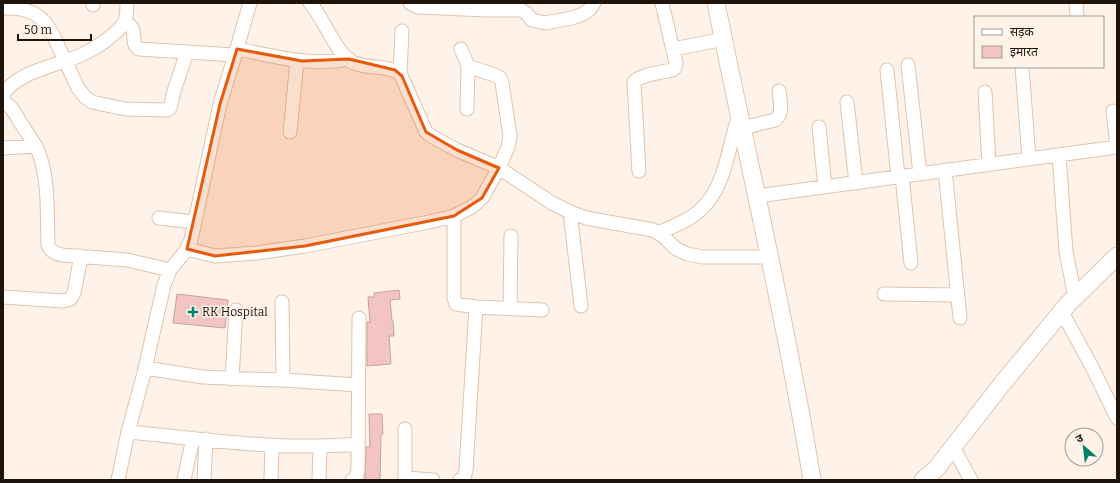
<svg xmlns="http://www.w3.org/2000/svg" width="1120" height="483" font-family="Bitter,'Noto Sans Devanagari',serif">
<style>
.building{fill:#f2c5c3;stroke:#c7a2a0}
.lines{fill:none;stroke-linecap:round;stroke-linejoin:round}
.minor-casing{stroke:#e0c3ad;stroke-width:15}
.major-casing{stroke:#e0c3ad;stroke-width:19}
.minor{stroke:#fff;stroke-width:13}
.major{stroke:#fff;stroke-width:17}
.marked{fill:#e8590c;fill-opacity:0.2;stroke:#e8590c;stroke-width:3;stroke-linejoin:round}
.poi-dot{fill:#008467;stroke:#fef2e9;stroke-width:1.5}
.labels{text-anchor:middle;stroke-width:3;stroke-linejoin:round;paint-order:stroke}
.poi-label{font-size:12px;fill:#1e140c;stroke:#fef2e9;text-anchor:start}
</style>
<rect width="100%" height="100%" fill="#fef2e9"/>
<!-- building -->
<path class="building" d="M399 290 400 299 390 300 392 321H393L394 336H389L391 364 367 366V322H370L368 297H374V293Z
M177 294 228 300 225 328 173 323Z
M369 414H382L383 434H381L380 480H365L366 447H370Z"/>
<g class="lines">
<!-- minor casing -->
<g class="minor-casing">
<path id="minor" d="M93 3V5
M310 3C324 18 336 55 354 63 369 69 386 65 400 73L426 132 433 137 457 150 499 168 552 203 570 212 586 218 653 230 663 236 675 248 687 254 703 257H770
M410 3 418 7 486 10H521L526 13 532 20 545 23 572 18 583 14 590 9 594 3
M1076 3 1077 15
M3 8C27 7 42 13 53 35L78 88 85 97 92 102 125 109 167 110 170 108 171 104 174 91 187 52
M125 22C141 30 128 42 139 49L235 55
M237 49C274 56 311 67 349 59
M673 49 724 39
M908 65 920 174
M1022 67 1029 159
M887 70 898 177
M400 73 402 31
M985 92 989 164
M3 95C17 71 57 66 81 55 92 50 102 44 110 37 116 32 122 28 125 21 127 16 127 9 127 3
M3 101C11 105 16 115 20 122 27 133 36 144 40 156 49 184 47 216 48 245 51 252 55 253 62 255L127 260 170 270
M847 102 856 183
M467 109 468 66
M1113 111 1117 147
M819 127 825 187
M742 128 775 120C784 114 780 100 779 91
M290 132 297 61
M3 148 36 146
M1059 155 1066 252 1075 297
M945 170 960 318
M639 171 634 82C639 75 662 72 672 70L675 68 676 63 662 3
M902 176 911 263
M757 196 1117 147
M570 212 581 306
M454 216V298L456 304 476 307 542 310
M159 218 194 222
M658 233C672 227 688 221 699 211 726 189 728 146 739 115
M187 249 215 256 257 253 305 246 429 222 454 216 472 207 482 198 499 168 508 147 510 136 502 83 500 78 497 76 468 66 461 49
M884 294 957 295
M3 297 63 301 70 299 74 293 81 256
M282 302 283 380
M510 308 511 236
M1062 312 1091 365 1117 418
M145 368 203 377 249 379 283 380 358 385
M232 379 236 310
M128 432C205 439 280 451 357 444
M953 447 971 480
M405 478 433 480
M118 480 128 432 144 373 164 285 170 270 187 249 191 240 220 104 235 55 250 3
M184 480 193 438
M204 480 206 439
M271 480 272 446
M319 480 320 447
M352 480 356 478 358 470 359 318
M405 480V429
M460 480 464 478 466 470 476 307"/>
</g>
<!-- major casing -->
<g class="major-casing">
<path id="major" d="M716 3C748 162 786 320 812 480
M923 480 936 469 1002 384 1068 304 1117 256"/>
</g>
<!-- minor -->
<use href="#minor" class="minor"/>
<!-- major -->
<use href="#major" class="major"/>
</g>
<!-- marked area -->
<path class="marked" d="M237 49 302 61 349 59 395 70 402 76 426 132 457 150 499 168 482 198 454 216 305 246 215 256 187 249 220 104Z"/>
<!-- markers -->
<path class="poi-dot" d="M191 306h4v4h4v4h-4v4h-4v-4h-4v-4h4z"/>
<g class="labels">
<!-- poi labels -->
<g class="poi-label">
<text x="202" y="316">RK Hospital</text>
</g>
</g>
<!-- border -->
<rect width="1120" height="483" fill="none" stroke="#1e140c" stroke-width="8"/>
<!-- legend -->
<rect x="974" y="16" width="130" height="52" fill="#fef2e9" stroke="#a49991"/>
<rect x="982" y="29" width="20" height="6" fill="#ffffff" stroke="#a49991"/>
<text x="1010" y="36" font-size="12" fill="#1e140c">सड़क</text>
<rect x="982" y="46" width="20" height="12" fill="#f2c5c3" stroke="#a49991"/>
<text x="1010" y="56" font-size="12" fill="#1e140c">इमारत</text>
<!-- north arrow -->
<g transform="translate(1084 447) rotate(332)"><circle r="19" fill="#fef2e9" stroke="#a49991"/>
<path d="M0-3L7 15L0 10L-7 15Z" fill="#008467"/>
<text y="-6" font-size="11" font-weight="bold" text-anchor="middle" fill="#1e140c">उ</text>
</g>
<!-- scale -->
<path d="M18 34v6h73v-6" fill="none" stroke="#1e140c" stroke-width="2"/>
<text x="24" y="34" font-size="12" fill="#1e140c" stroke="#fef2e9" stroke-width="3" paint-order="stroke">50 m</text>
</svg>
